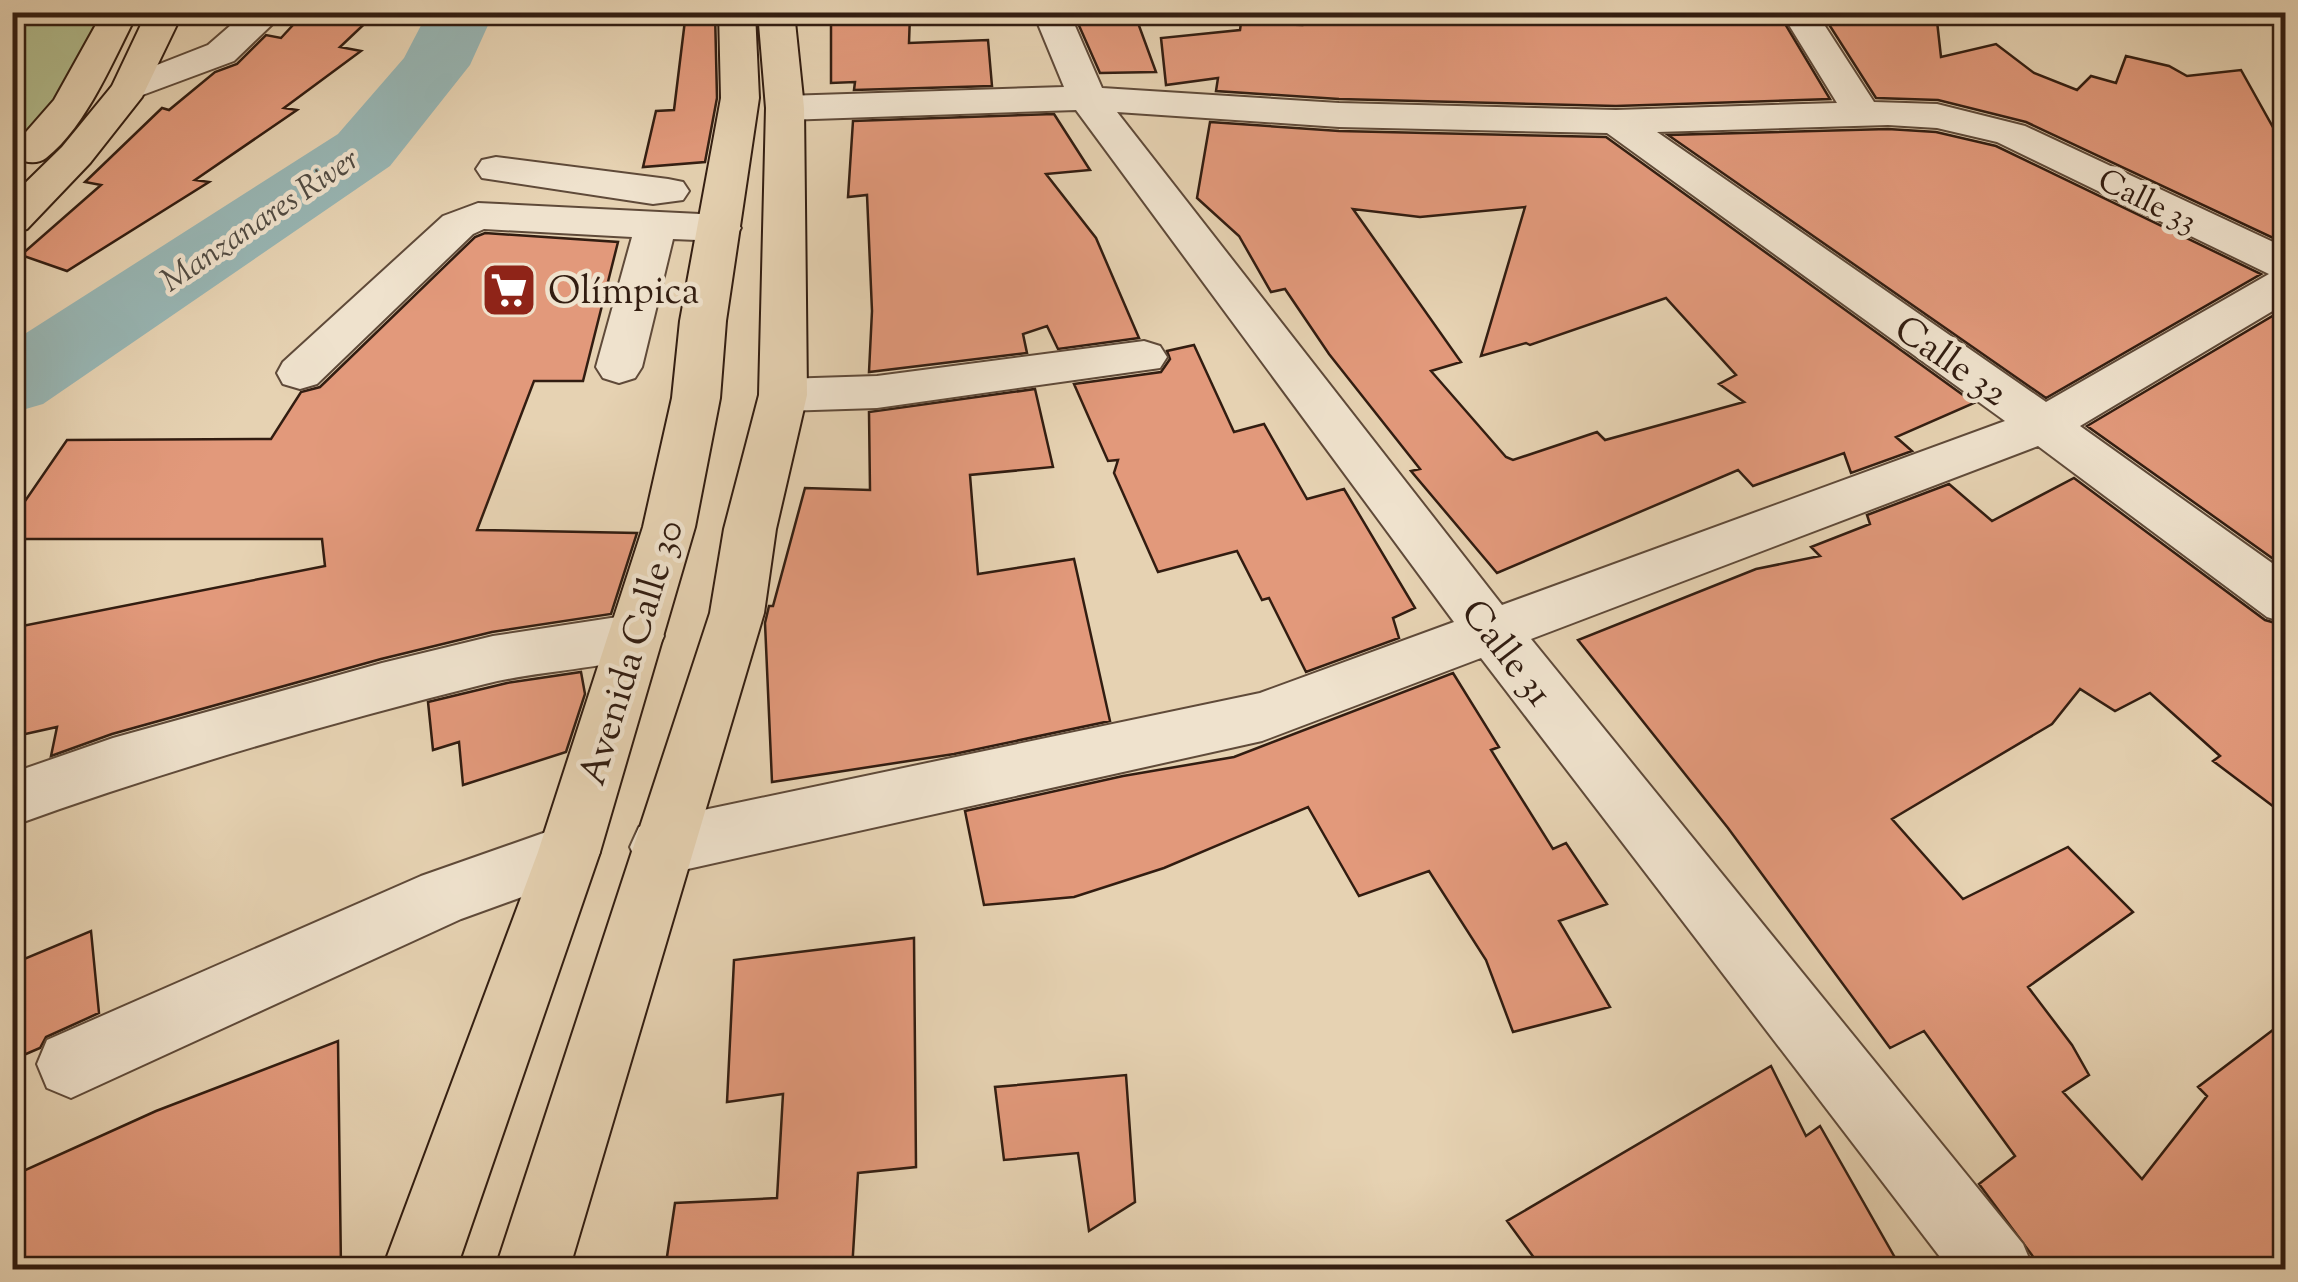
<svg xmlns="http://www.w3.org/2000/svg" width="2298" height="1282" font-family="'Sorts Mill Goudy',serif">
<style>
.green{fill:#b3bd8e;stroke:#726d50;stroke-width:2.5}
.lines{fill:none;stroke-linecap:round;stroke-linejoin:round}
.river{fill:#98b6b4;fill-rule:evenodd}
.building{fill:#e2997b;stroke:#321d11;stroke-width:2.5;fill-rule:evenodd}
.minor-casing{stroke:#5f4a39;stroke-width:4}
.major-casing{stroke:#321d11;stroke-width:4}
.minor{fill:#efe2cd;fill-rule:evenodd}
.major{fill:#e6d2b2;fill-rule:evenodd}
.labels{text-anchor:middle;stroke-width:9;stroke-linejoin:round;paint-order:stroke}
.far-street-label{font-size:32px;fill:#321d11;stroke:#efe2cd}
.far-water-label{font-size:32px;font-style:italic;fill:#514b42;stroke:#efe2cd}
.poi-label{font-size:38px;fill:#321d11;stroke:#efe2cd;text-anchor:start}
.street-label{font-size:38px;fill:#321d11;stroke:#efe2cd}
</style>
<rect width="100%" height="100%" fill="#e6d2b2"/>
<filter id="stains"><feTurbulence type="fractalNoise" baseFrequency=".002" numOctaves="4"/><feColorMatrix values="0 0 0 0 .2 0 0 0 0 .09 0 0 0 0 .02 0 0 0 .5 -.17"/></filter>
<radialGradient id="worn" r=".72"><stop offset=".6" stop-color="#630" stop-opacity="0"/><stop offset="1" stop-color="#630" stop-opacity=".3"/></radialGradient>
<!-- green -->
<path class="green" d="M13 13H103C92 63 61 98 28 136L13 125Z"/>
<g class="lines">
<!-- river -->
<path class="river" d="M428 12H494L470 65 390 166 43 404 12 413V342L338 134 404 58Z"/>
</g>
<!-- building -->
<path class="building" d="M305 12H377L340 47 361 51 284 108 297 110 195 180 209 182 67 271 21 255 101 185 85 182 162 108 169 110 215 72 237 64 266 35 281 38Z
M686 12H715L717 98 705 162 643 167 656 111 674 110Z
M1073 12H1134L1156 72 1100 73Z
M1424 12H1778L1830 99 1616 106 1339 99 1216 91 1218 78 1166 85 1161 38 1240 30 1241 23 1302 25 1301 17 1425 16Z
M1821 12H1936L1941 57 1996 44 2034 73 2077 90 2091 76 2116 83 2126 56 2169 66 2187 76 2241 70 2274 129 2286 134V244L2026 122 1938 100 1876 98Z
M910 14 909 43 988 40 992 86 854 90 855 82 831 83V17Z
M1054 114 1090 170 1046 174 1096 238 1139 338 1058 349 1047 326 1023 334 1027 353 869 372 872 311 867 195 848 197 853 121Z
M1210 122 1339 131 1606 137 1974 403 1896 437 1912 451 1851 473 1844 453 1753 486 1738 470 1497 573 1411 471 1420 469 1329 354 1285 289 1271 292 1239 236 1197 198ZM1525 207 1481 356 1526 343 1530 345 1666 298 1736 375 1719 384 1744 402 1605 440 1597 432 1513 460 1506 457 1431 371 1461 362 1353 209 1420 217Z
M1888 129 1936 132 1996 146 2261 274 2046 398 1668 135Z
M485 233 618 242 583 381H534L477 530 637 533 611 614 492 632 381 659 112 734 51 756 57 727 12 737V628L325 566 322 539H12V520L67 440 271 439 301 392 320 387 475 237Z
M2286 308V568L2087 426Z
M1194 345 1234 432 1264 424 1307 499 1344 489 1415 608 1393 618 1399 638 1306 672 1269 598 1262 600 1237 551 1158 572 1114 473 1118 460 1108 461 1074 384 1161 372 1170 359 1167 351Z
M1035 389 1053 467 970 475 978 574 1074 559 1110 721 954 754 772 782 765 623 769 606H773L805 488 870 490 869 412Z
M2074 478 2265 620 2286 626V816L2213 761 2220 756 2150 693 2115 711 2080 689 2052 724 1892 819 1963 899 2068 847 2133 912 2028 987 2072 1045 2089 1075 2063 1092 2142 1179 2207 1096 2198 1087 2286 1020V1270H2043L1979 1184 2015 1156 1924 1031 1890 1048 1728 828 1578 640 1756 569 1820 556 1811 547 1870 524 1867 515 1949 484 1992 521Z
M581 672 585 694 566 752 463 785 459 742 433 750 428 702 507 683Z
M1453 673 1499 747 1491 750 1553 849 1566 843 1607 904 1559 921 1610 1007 1513 1032 1486 960 1429 871 1359 896 1308 807 1164 868 1074 897 984 905 965 811 1123 776 1234 757Z
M91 931 99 1013 46 1037 40 1048 12 1060V964Z
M914 938 916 1167 858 1173 852 1270H665L675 1203 777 1198 783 1094 727 1102 734 960Z
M338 1041 341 1270H12V1176L156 1111Z
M1771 1066 1806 1136 1820 1126 1902 1270H1543L1507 1221Z
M1126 1075 1135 1202 1089 1231 1078 1153 1004 1160 995 1087Z"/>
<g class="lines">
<!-- minor casing -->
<g class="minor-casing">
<path id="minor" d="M246 12H285L234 61 129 100 116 97 110 89 116 81 208 45Z
M1033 12H1069L1102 88 1339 103 1616 110 1837 103 1781 12H1816L1874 102 1937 104 2025 126 2286 248V303L2080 426 2286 573V623L2267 617 2038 446 1531 639 2023 1244 2034 1270H1950L1481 658 1262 741 661 875 639 867 630 847 639 827 661 819 1260 693 1454 622 1076 110 785 120 771 116 766 108 771 100 785 96 1064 87ZM1117 112 1339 127 1607 133 2005 421 1502 605ZM1888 125 1937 128 1997 142 2269 274 2046 402 1657 132Z
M496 157 668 179 683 182 689 191 683 200 653 204 482 178 476 169 482 160Z
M478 203 720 215 735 219 741 228 735 237 720 241 673 239 642 367 635 378 619 383 603 378 596 367 632 237 484 229 473 234 317 384 300 389 283 384 277 373 283 362 443 216Z
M1144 341 1160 346 1167 357 1160 368 877 408 783 411 766 407 759 395 766 383 783 379 877 376Z
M637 614 656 620 664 636 656 652C601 670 541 670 485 684 325 724 167 770 12 826V773L113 738 382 663 493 636Z
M569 824 591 832 600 852 591 872 461 919 71 1098 47 1088 37 1064 47 1040 421 876Z"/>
</g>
<!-- major casing -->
<g class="major-casing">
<path id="major" d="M103 12H138C114 58 87 126 46 158 37 165 26 162 16 159L12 148 54 100Z
M147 12H183L142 97 90 163 27 229 12 233V196L62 147 112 86Z
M719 12H755L759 98 726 321 720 398 695 527 600 852 456 1270H382L538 852 643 527 672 398 680 321 721 98Z
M758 12H794L804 108 807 395 776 529 764 613 569 1270H495L710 613 724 529 759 395 766 108Z"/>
</g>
<!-- minor -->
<use href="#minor" class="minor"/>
<!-- major -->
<use href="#major" class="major"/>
</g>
<!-- icons -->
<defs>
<g id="supermarket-square" transform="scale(2.875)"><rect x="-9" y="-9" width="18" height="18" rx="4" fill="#8f2418" stroke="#efe2cd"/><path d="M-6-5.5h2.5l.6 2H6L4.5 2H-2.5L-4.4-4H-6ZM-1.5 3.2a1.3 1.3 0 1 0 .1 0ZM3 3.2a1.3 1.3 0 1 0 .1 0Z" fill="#fff"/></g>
</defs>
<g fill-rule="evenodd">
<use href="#supermarket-square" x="509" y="290"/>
</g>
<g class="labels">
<!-- far-street labels -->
<g class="far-street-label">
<text transform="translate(2148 200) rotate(26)" y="11">Calle 33</text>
</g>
<!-- far-water labels -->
<g class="far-water-label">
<text transform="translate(259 219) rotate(-34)" y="11">Manzanares River</text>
</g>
<!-- poi labels -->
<g class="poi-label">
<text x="548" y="303">Olímpica</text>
</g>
<!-- street labels -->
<g class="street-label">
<text transform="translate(1952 360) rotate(35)" y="13">Calle 32</text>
<text transform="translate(630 652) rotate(-73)" y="13">Avenida Calle 30</text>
<text transform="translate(1508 652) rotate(52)" y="13">Calle 31</text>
</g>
</g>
<!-- margin -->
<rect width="2298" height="1282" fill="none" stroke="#e6d2b2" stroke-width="50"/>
<rect x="15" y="15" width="2268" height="1252" fill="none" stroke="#321d11" stroke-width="5"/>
<rect x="25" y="25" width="2248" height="1232" fill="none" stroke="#321d11" stroke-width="2.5"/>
<rect width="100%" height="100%" filter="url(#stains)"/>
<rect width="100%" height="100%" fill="url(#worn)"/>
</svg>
